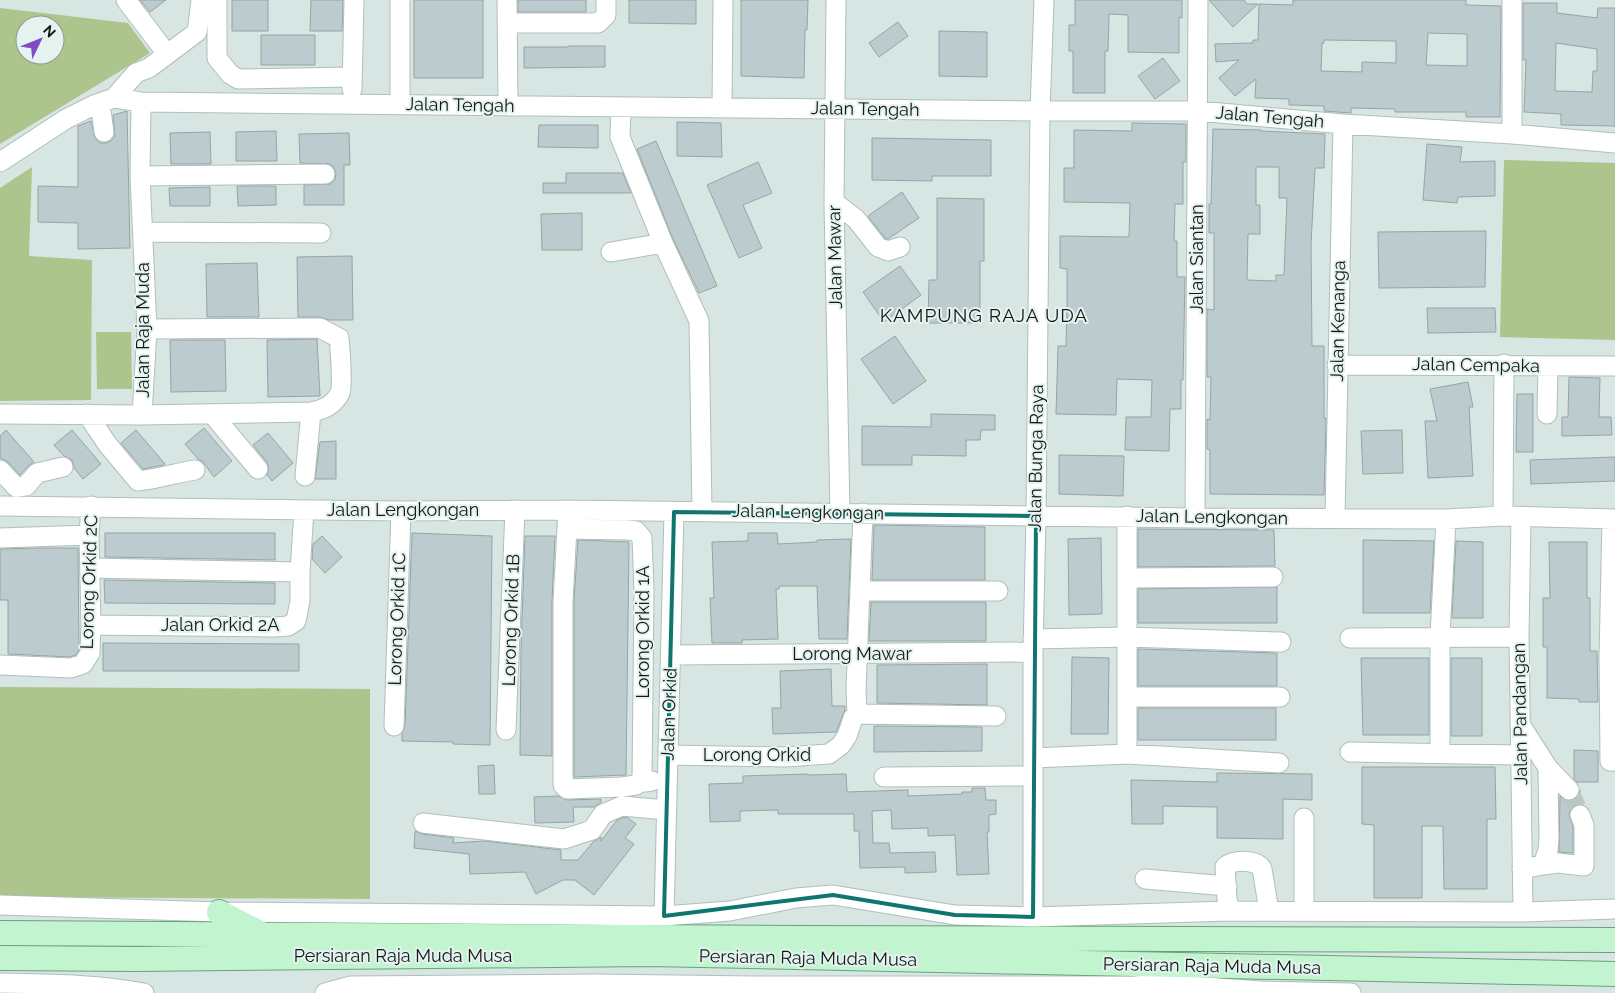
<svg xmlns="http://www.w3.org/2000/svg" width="1615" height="993" font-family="Raleway,sans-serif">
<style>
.green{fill:#adc58c;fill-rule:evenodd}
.building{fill:#bccbcd;stroke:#95a4a5;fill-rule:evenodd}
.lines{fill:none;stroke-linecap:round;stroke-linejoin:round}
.minor-tunnel{stroke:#bac7c4;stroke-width:19;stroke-dasharray:19 9;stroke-linecap:butt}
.minor-casing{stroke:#b0bfbb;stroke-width:21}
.major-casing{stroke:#69a27a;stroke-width:26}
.minor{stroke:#fff;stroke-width:19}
.major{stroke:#c1f4cf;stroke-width:24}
.marked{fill:none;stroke:#0f766e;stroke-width:4;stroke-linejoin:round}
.labels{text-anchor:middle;stroke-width:4;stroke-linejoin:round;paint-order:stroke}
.street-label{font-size:18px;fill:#131817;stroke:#e4f3ef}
.neighbourhood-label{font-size:19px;letter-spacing:1px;fill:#131817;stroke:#e4f3ef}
</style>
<rect width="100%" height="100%" fill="#d7e6e2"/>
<!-- green -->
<path class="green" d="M0 8 128 23 150 53 0 144ZM25 25H55V55H25Z
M1504 160 1615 163V340L1500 337Z
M32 167 29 256 92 260 91 400 0 401V188Z
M96 332H131L132 389H97Z
M0 687 370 689V899L0 897Z"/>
<!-- building -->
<path class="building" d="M140 0H166L150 12Z
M232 0H268V31H232Z
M311 0H343L342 31H310Z
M414 0H483V78H414Z
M518 0H586V12H518Z
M629 0H696V24L629 23Z
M741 0H808L807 30H805L804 78 741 76Z
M1075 0H1182V18L1179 17V53L1128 52V15L1109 14 1108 51H1105V93H1073V51H1069V25H1075Z
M1209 0H1244L1247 4H1258L1233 27Z
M1293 0H1466V5L1501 6 1500 117H1466V112H1395V109L1351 108V113L1324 111V106L1289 105V99L1255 98 1256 79 1235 96 1219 78 1239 60 1216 62 1215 44 1253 43V40H1258L1259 4 1293 5ZM1428 33 1467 34V66L1426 65ZM1324 40 1396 41V63L1362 62V72L1321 71 1322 43H1324Z
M1523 3H1557V13L1597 18 1598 8H1615V126L1561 125V114L1524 112 1526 60H1523ZM1556 43 1597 49V71H1593L1592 92 1555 91Z
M898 22 908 36 879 57 869 43Z
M939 31 987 32V77L939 76Z
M261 35H315V65H261Z
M568 46H605V67L524 68V47H568Z
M1163 58 1180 81 1155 99 1138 76Z
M127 111 130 248 78 249V223L38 222V186L78 187V126L91 121 95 138 100 143H106L111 141 115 136 113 115Z
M677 122 721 123 722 157 677 156Z
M1132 123 1186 124V162H1183V204H1175L1174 241H1177V277H1185L1183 380H1181V409H1170L1169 451 1125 450 1126 417H1151L1152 380 1117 379 1116 415 1056 414 1058 346H1066L1067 308V269L1060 268V236L1129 237 1130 203 1064 202V168H1074V130L1132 131Z
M539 125H598V148L538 147Z
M1213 129 1261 130V131L1325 134 1324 168H1315L1311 244 1312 346H1324V418H1326L1324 495 1210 494V450L1207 449V419L1210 420 1211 377H1207V309L1214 310V233H1209V204H1211ZM1256 167H1279V198H1287L1284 275H1276V281L1247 280 1248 234H1260V205H1256Z
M276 131 277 161H236V132Z
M210 132 211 164H171L170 133Z
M349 133 350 165H344V205H304V185L330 184 335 180 336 173 334 168 330 164 300 163 299 134Z
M872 138 991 140V176H932V181L872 180Z
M656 141 717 286 699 293 673 239 637 149Z
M1427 144 1462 147 1460 162 1495 161V196L1458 197 1457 203 1423 200Z
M758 162 772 193 743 205 762 248 739 258 707 185Z
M566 173H623L631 193H543V183H566Z
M237 186H276V205L238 206Z
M210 187V206H170L169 188Z
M902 192 919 218 888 239 885 238 868 216Z
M937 198 984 199V261H980V323H928L929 280H937Z
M582 213V250H542L541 214Z
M1486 231 1485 287 1379 288 1378 232Z
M352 256 353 320H329L320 317H298L297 257Z
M257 263 259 317H207L206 264Z
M900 266 921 295 884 322 863 292Z
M1427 308H1495L1496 332 1428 333Z
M895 336 926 381 893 404 861 359Z
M317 339 320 396 268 397 267 340Z
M170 340H225L226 391 171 392Z
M1569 377 1600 378 1599 417H1611L1612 435 1562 436V417H1568Z
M1468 382 1473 407H1469L1473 476 1428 478 1425 421H1437L1430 389Z
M1517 394H1533V452H1516Z
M931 414 995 415V430H981L980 440H966V456L912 455V465H862V426L931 427Z
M204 428 232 461 214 477 203 462 198 459 185 444Z
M6 430 34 462 28 466 20 475 8 462 0 458V436Z
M72 430 101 464 83 479 74 468 72 460 64 456 54 445Z
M136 430 165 464 163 465 143 469 121 443Z
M1402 430 1403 473 1363 474 1361 431Z
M268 433 293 463 272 481 267 475 269 468 267 462 253 445Z
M336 441V479H315L320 442Z
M1059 455 1124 456 1123 496 1059 494Z
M1615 457V481L1531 484 1530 460Z
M874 525 985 527V580H872Z
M1138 529 1274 530 1275 566 1138 567Z
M105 533H275V560L105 557Z
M412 533 492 536 490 745 453 744V742L402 741V733L405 726Z
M748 533H777L778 544 817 542V540L851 539 847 639H819L817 586H779V589H776L778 639 742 640V643H712L710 598H714L712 542 748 541Z
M322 536 342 557 325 573 312 559 313 544Z
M525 536H555L552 601V756L520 755 521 648Z
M1101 538 1102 614 1069 615 1068 539Z
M578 540 629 542 626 775 574 777V601Z
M1363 540 1434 541 1430 613H1363Z
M1456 541 1483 542V618H1452Z
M1549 542H1587V598H1590V651H1597L1598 702H1579V699L1547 698V647H1543V598H1550Z
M39 548H78L79 650 76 655 69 657 8 654V600H0V549Z
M104 580 275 583V604L105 603Z
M1277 587V623H1138V589Z
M871 602H986V641H869Z
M103 643 299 644V671H103Z
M1138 649 1277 653V686H1138Z
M1072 657 1109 658 1108 734H1071Z
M1361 658H1429V735H1363Z
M1451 658H1482V736H1451Z
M987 664V705L877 703V665Z
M831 669 832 706H845V710L836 732 773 734 772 708H781L780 671Z
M1138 708H1276V740H1138Z
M874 726 982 727V751L874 752Z
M1574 750 1598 751V782H1577L1574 779Z
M494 765 495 794H479L478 766Z
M1362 767H1495L1496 819H1487V889H1444L1443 826H1422V898H1374V825L1362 824Z
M1217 773 1312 774V800L1283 799V839L1217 838V807L1163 806V824H1132L1131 780 1217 782Z
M808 774V775L846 774 847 792 908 790V796L962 794V792H972V788H985L986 800H996V814L989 815V832H987L989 874 957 875 955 835 928 836V828L892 829 891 810 872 811 873 843H889L890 853 935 852 936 872 905 873V867L860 868 859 831H854V814H778V810L740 811V821L710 822 709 784 743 783V776Z
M1580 790V804L1572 808 1569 814 1573 827V853L1559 852 1560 796 1565 801H1572L1577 798Z
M558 796 567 800 601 799V802L594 807H573L574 822 535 823 534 797Z
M624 817 628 818 636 824 625 838 634 844 594 895 575 880H563L536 894 525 872 470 874 469 854 414 848 415 831 422 834 454 838 453 843 485 841 561 850V860H578L593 842 601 837V841L617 820Z"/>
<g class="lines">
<!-- minor-tunnel -->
<path class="minor-tunnel" d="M1569 790 1580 815"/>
<!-- minor casing -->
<g class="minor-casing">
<path id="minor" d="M126 0 167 54
M217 0V58L230 74 238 79 352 77
M507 0 508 106
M836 0 834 202 840 513
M507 23H598L606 15V0
M352 89 354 0
M114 98 136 73 149 68 197 32 201 0
M100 103 104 132
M400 104V0
M621 107 620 137 663 243 699 321 702 511
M722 108 723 0
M1512 134V0
M0 162 66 119 94 105 114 98 141 102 1040 111H1198L1343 124 1512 134 1615 143
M140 176 325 174
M834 202 856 219 878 247 888 251 900 247
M143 232 321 233
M611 252 663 243
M1337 365 1615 366
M0 414 142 415 147 329 140 176 141 102
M87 414 108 445 138 481C158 479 176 473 195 470
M1547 414 1548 366
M142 415 311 412C324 410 334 405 340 393 343 386 340 348 339 338L320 328 147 329
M213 415 258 469
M0 470 16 487 26 486 37 473 63 467
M305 476 311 412
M0 506 401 511 568 510 1195 518 1446 519 1503 516 1615 519
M568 510 563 601V785L567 789 622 787 636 785 642 779
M1503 516 1504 364
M1521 517 1519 637 1523 912
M1195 518 1198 0
M1335 518 1343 124
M1612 519 1609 657 1610 761H1615
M567 529 627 530 636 531 642 538 644 591 642 779 645 782 652 781
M0 538 89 535
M90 568 300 572
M1127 578 1273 577
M860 591H998
M91 625 276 627 288 626 296 621 300 601V572L304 510
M1350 638 1519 637
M1033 639 1127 637 1281 642
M671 655 1033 652
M0 665 71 668 83 664 90 653 91 625 89 535 91 506
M1127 697H1280
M857 714 996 716
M1520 724 1548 768 1549 839 1548 850 1543 865 1522 869
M394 726 401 511
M506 730 515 510
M1350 752 1520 755
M1440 753V636L1446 519
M1127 754V516
M669 755 785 757 829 754 841 745 847 736 853 718 857 714 856 689 863 513
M1033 758 1127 754 1279 763
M1548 768 1569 790
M884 777 1033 776
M423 823 564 839 592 830 603 814 622 806 666 810
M1543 865 1558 863 1584 866V825L1580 815
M1145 879 1227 886
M0 905 219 912 664 916 730 911 796 898 833 895 955 915 1033 917 1230 911 1523 912 1615 909
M1230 911 1227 899 1225 867C1231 859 1257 859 1262 869L1269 911
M1304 911V818
M664 916 674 512
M1033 917V652L1036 516 1040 111 1044 0
M0 983C48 984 96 984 144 993
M325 993 351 986 596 984 755 986H1133L1164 984 1261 991 1351 993"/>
</g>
<!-- major casing -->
<g class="major-casing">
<path id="major" d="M219 912 260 933
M0 933 797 938 1615 940
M0 958 135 959 650 954 1615 974"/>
</g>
<!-- minor -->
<use href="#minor" class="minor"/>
<!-- major -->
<use href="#major" class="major"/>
</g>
<!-- marked area -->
<path class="marked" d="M674 512 1036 516 1033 917 955 915 833 895 664 916Z"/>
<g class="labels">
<!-- street labels -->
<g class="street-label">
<text transform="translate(460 105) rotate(1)" y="6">Jalan Tengah</text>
<text transform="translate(865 109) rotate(1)" y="6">Jalan Tengah</text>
<text transform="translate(1270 117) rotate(5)" y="6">Jalan Tengah</text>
<text transform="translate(835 257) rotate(-91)" y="6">Jalan Mawar</text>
<text transform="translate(1197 259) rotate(-90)" y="6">Jalan Siantan</text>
<text transform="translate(1338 321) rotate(-89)" y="6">Jalan Kenanga</text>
<text transform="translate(143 330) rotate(-90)" y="6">Jalan Raja Muda</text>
<text transform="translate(1476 365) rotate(1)" y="6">Jalan Cempaka</text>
<text transform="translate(1036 458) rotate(-89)" y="6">Jalan Bunga Raya</text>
<text x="403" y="516">Jalan Lengkongan</text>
<text transform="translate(808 512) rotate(1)" y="6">Jalan Lengkongan</text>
<text transform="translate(1212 517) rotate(1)" y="6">Jalan Lengkongan</text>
<text transform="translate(89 582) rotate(-88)" y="6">Lorong Orkid 2C</text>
<text transform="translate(397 619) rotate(-88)" y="6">Lorong Orkid 1C</text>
<text transform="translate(511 620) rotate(-88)" y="6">Lorong Orkid 1B</text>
<text x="220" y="631">Jalan Orkid 2A</text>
<text transform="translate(643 632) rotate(-90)" y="6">Lorong Orkid 1A</text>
<text x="852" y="660">Lorong Mawar</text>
<text transform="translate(669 714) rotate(-88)" y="6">Jalan Orkid</text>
<text transform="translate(1520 714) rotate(-91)" y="6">Jalan Pandangan</text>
<text x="757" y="761">Lorong Orkid</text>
<text x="403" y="962">Persiaran Raja Muda Musa</text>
<text transform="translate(808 958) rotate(1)" y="6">Persiaran Raja Muda Musa</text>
<text transform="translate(1212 966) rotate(1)" y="6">Persiaran Raja Muda Musa</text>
</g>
<!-- neighbourhood labels -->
<g class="neighbourhood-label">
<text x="984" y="322">KAMPUNG RAJA UDA</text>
</g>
</g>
<!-- north arrow -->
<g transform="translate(40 40) rotate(47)"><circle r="24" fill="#e4f3ef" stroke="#909b99"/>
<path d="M0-4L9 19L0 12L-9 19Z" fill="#834bc2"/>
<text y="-8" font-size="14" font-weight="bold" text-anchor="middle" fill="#131817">N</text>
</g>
</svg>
